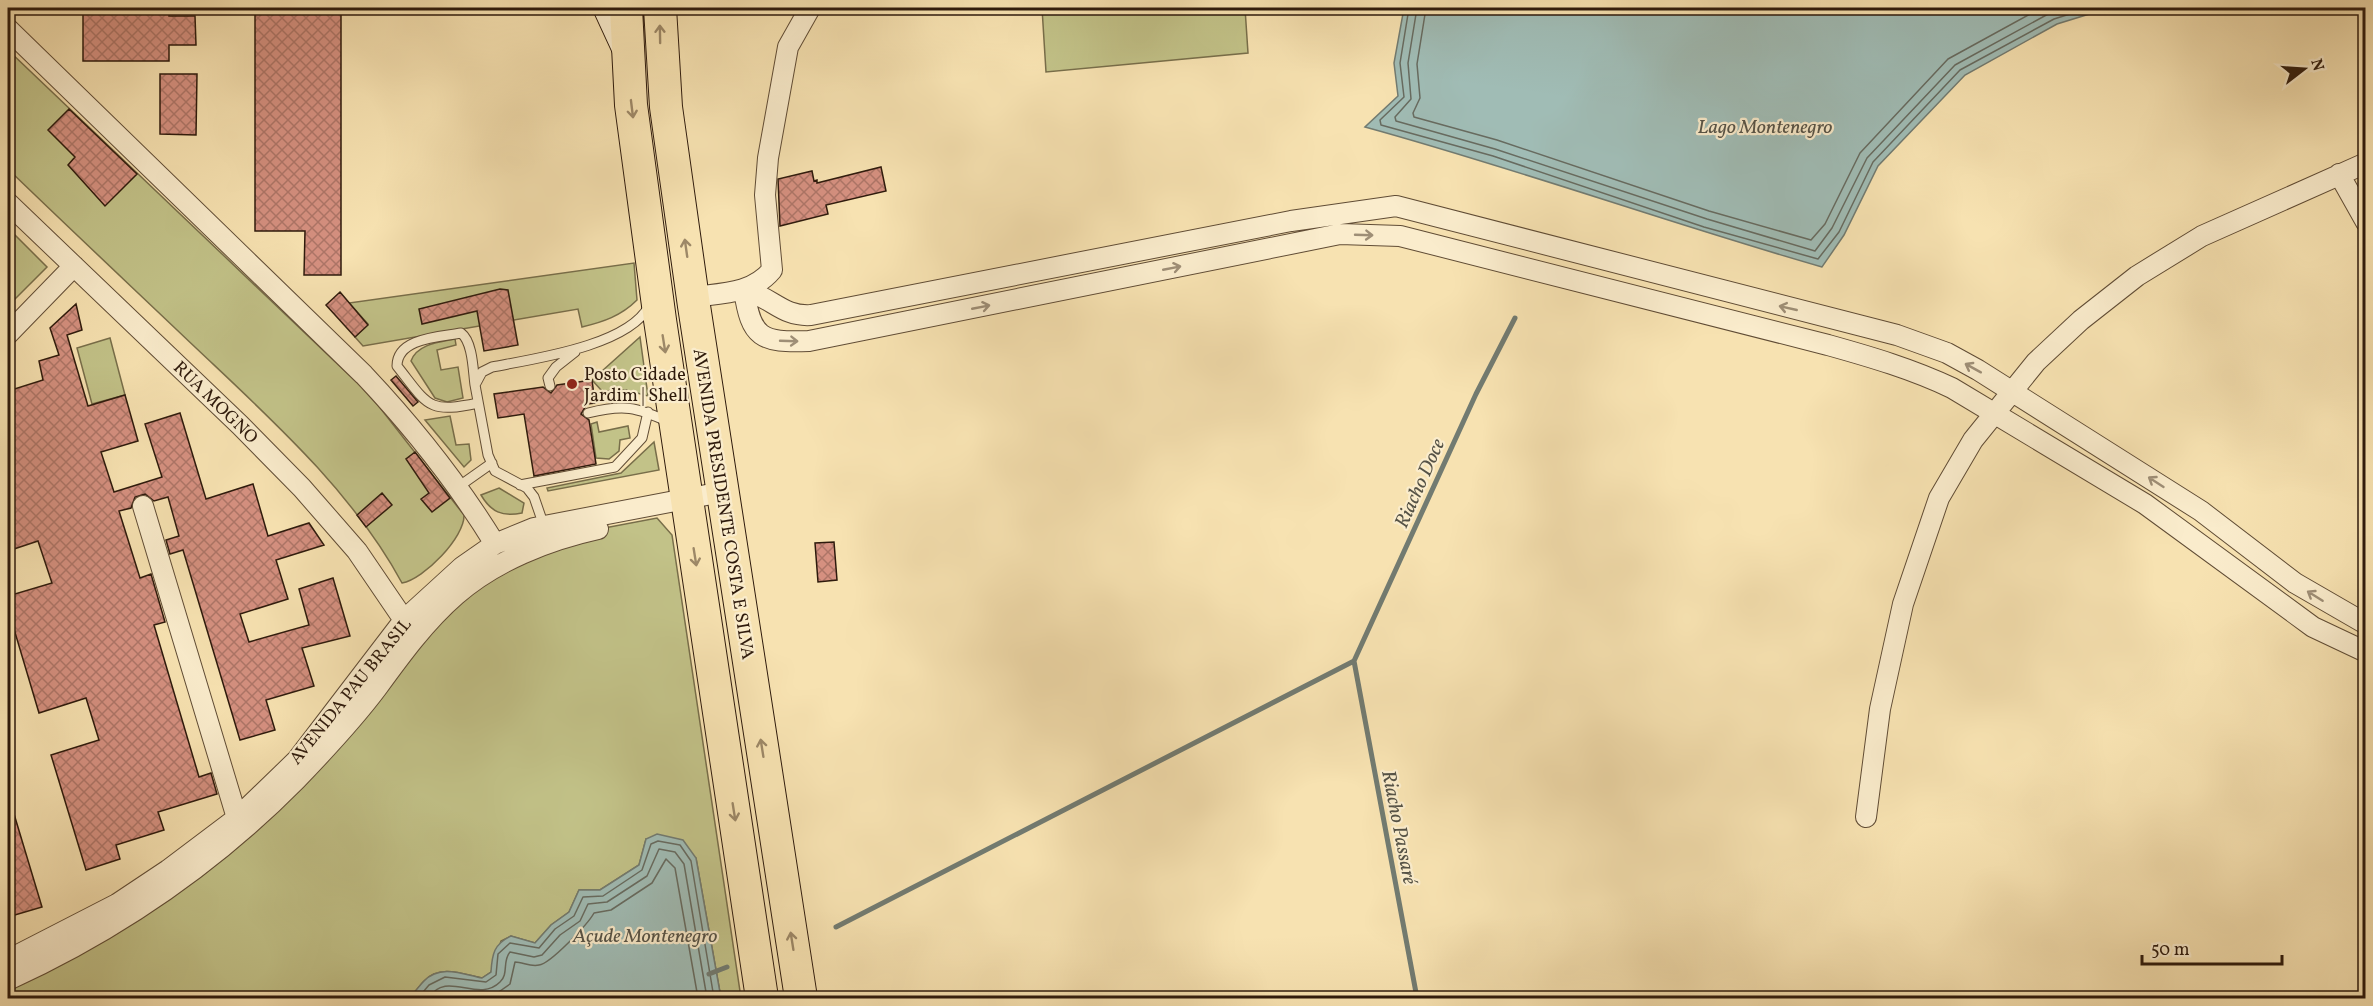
<svg xmlns="http://www.w3.org/2000/svg" width="2373" height="1006" font-family="Vollkorn,serif">
<style>
.green{fill:#c2c288;stroke:#786e4a;stroke-width:1.5}
.water{fill:#a0bcb5;stroke:#727b71;stroke-width:1.5}
.lines{fill:none;stroke-linecap:round;stroke-linejoin:round}
.shore{stroke:#676b60;stroke-width:1.5}
.stream{stroke:#727b71;stroke-width:5}
.building{fill:url(#building-cross-hatch);stroke:#2e1a0c;stroke-width:1.5}
.lane-casing{stroke:#604c35;stroke-width:11}
.street-casing{stroke:#604c35;stroke-width:22}
.secondary-casing{stroke:#2e1a0c;stroke-width:29}
.primary-casing{stroke:#2e1a0c;stroke-width:34}
.lane{stroke:#faeccc;stroke-width:9}
.street{stroke:#faeccc;stroke-width:20}
.secondary{stroke:#faeccc;stroke-width:27}
.primary{stroke:#f7e2b1;stroke-width:32}
.oneway{stroke:#9d8867}
.oneway2{stroke:#9e8e76}
.poi-dot{fill:#8f2418;stroke:#faeccc;stroke-width:2}
.labels{text-anchor:middle;stroke-width:4.5;stroke-linejoin:round;paint-order:stroke}
.poi-label{font-size:18px;fill:#2e1a0c;stroke:#faeccc;text-anchor:start}
.street-label{font-size:18px;fill:#2e1a0c;stroke:#faeccc}
.water-label{font-size:20px;font-style:italic;fill:#565347;stroke:#faeccc}
</style>
<defs>
<pattern id="building-cross-hatch" width="8" height="8" patternUnits="userSpaceOnUse" patternTransform="scale(1.5)"><rect width="8" height="8" fill="#d59080"/><path d="M0 0l8 8M0 8l8-8" fill="none" stroke="#ad7567"/></pattern>
</defs>
<rect width="100%" height="100%" fill="#f7e2b1"/>
<filter id="stains"><feTurbulence type="fractalNoise" baseFrequency=".00333" numOctaves="4"/><feColorMatrix values="0 0 0 0 .2 0 0 0 0 .09 0 0 0 0 .02 0 0 0 .5 -.17"/></filter>
<radialGradient id="worn" r=".72"><stop offset=".6" stop-color="#630" stop-opacity="0"/><stop offset="1" stop-color="#630" stop-opacity=".3"/></radialGradient>
<!-- green -->
<path class="green" d="M1042 8H1245L1248 53 1046 72Z
M8 50 370 395 464 515C465 537 424 579 402 583 353 492 270 418 196 348 133 288 70 229 8 169Z
M8 228 47 267 8 306Z
M634 263 637 300C621 316 603 322 582 327L578 309 363 346 355 337 368 324 349 303Z
M640 337 648 396 626 390 602 391 592 380Z
M110 338 125 395 92 404 77 348Z
M455 339 456 345 437 350 441 370 458 367 463 398 447 402 435 398 411 361C417 344 440 342 455 339Z
M450 416 456 445 469 444 471 460 464 467 425 420Z
M597 422 599 432 628 426 630 438 620 440 619 451 609 459 596 458 591 424Z
M654 442 659 470 548 491 547 488 621 473Z
M499 488 524 503 522 513C502 517 491 512 481 495Z
M657 518 672 535 741 998H721L696 858 646 839 639 865 600 890H579L569 912 551 925 535 943 511 936 501 941 491 972 482 978C463 974 439 964 424 981 418 987 415 993 408 998H8V980L199 867 458 593 578 533Z"/>
<!-- water -->
<path class="water" d="M1404 8H2109L2057 24 1965 75 1878 166 1844 235 1822 267C1669 223 1518 169 1365 127L1398 96 1394 63Z
M657 834 683 840 696 858 721 998H408C415 993 418 987 424 981 440 964 463 974 482 978L491 972C492 954 494 944 511 936L535 943 551 925 569 912 579 890H600L639 865 646 839Z"/>
<g class="lines">
<!-- shore -->
<path class="shore" d="M1409 8 1400 63 1404 97 1380 120 1381 125 1493 156 1704 227 1818 259 1839 232 1873 162 1960 70 2054 19 2089 8
M1417 8 1408 63 1411 99 1395 117 1396 121 1495 149 1707 219 1815 251 1832 228 1867 158 1955 65 2050 13 2065 8
M1426 8 1417 64 1420 98 1413 113 1414 117 1497 140 1709 211 1811 240 1825 224 1860 153 1948 59 2041 8
M418 998 429 985 445 977 486 982 496 975 498 954 510 943 539 948 555 929 574 916 583 897 603 896 642 870 651 844 658 841 680 845 691 861 714 998
M429 998C446 969 478 1004 500 982 509 974 502 961 510 952L534 957 542 955 560 935 580 921 588 904 607 902 647 876 659 849 675 852 684 864 707 998
M490 998 510 984 515 962C523 962 530 967 539 965 550 964 588 924 594 913L611 910 652 883 666 859 675 868 698 998"/>
<!-- stream -->
<path class="stream" d="M1354 661 1476 394 1515 318
M1354 661 1417 998
M836 927 1354 661
M709 974 727 967"/>
</g>
<!-- building -->
<path class="building" d="M83 8H169V16H195L196 45H169V61H83Z
M260 8H341V275H304L305 231H255V12H260Z
M160 74H197L196 135 160 134Z
M69 109 137 174 105 206 68 165 75 157 48 130Z
M881 167 886 191 826 205 828 214 780 226 778 179 812 171 814 181 817 180V183Z
M500 289 508 290 518 345 484 351 477 311 422 324 419 309Z
M340 292 368 325 355 337 326 305Z
M76 304 82 330 67 335 88 406 125 395 138 441 101 452 114 492 162 477 145 424 180 413 206 499 253 484 268 536 309 523 324 545 276 560 288 599 240 614 249 642 309 625 299 589 333 578 350 636 302 648 314 686 266 700 275 730 240 740 183 550 170 554 166 540 179 536 168 497 154 501 145 494 135 497 131 508 119 511 140 578 151 574 165 622 154 625 199 777 211 773 217 794 158 812 164 830 116 845 120 859 86 870 51 755 99 740 86 698 39 713 8 609V596L52 583 38 541 11 550 8 538V391L43 380 39 361 59 355 50 328Z
M396 376 418 402 413 406 391 380Z
M592 380 595 403 587 404 581 414 589 420 596 464 534 476 524 414 498 418 494 394 543 387 551 393 557 385Z
M415 452 450 498 432 512 421 499 429 493 406 459Z
M382 493 392 505 366 527 357 515Z
M834 542 837 580 818 582 815 543Z
M11 804 42 907 8 917V805Z"/>
<g class="lines">
<!-- lane casing -->
<g class="lane-casing">
<path id="lane" d="M475 385C473 371 473 342 461 333 439 337 397 338 397 366 428 405 427 414 478 403
M550 386 548 378 556 367 575 352
M588 413C624 404 636 407 669 422
M520 485 615 467 642 438 648 412
M458 487 492 463
M544 526 534 497 527 488 495 471 488 455 475 385 482 372 492 367C533 359 628 346 649 306"/>
</g>
<!-- street casing -->
<g class="street-casing">
<path id="street" d="M8 29 364 375C414 428 457 482 495 544
M2339 174 2366 222
M8 203 240 425 302 488 357 551 404 620
M744 290C751 338 761 343 809 341L1340 234 1400 236 1828 345C1871 357 1912 369 1952 388L2145 504 2313 627 2366 652
M744 290C772 297 782 317 811 315L1291 221 1396 206 1897 335 1947 353 1978 370 2201 511 2295 583 2366 624
M693 297C723 293 752 294 772 270L765 195 768 158 788 47 810 8
M8 334 74 266
M143 506 237 818
M1866 817 1880 709 1903 604 1939 498 1973 440 2036 362 2081 320 2137 276 2202 236 2366 163
M8 960 117 904 168 870 237 818 297 760 404 620 462 567 495 544 534 528 722 492
M8 980C115 931 213 864 296 780 324 751 353 720 377 688 401 655 425 622 456 595 495 561 548 540 598 529"/>
</g>
<!-- secondary casing -->
<g class="secondary-casing">
<path id="secondary" d="M607 8 625 47"/>
</g>
<!-- primary casing -->
<g class="primary-casing">
<path id="primary" d="M626 8 631 105 660 320 762 998
M660 8 666 107 694 306 801 998"/>
</g>
<!-- lane -->
<use href="#lane" class="lane"/>
<!-- street -->
<use href="#street" class="street"/>
<!-- secondary -->
<use href="#secondary" class="secondary"/>
<!-- primary -->
<use href="#primary" class="primary"/>
</g>
<!-- one-way arrows -->
<defs><path id="oneway-shaft" d="M-6 0H5M1.5-3L5.5 0L1.5 3" fill="none" stroke-width="1.6" stroke-linecap="round" stroke-linejoin="round" transform="scale(1.5)"/></defs>
<g class="oneway">
<use href="#oneway-shaft" transform="translate(660 34) rotate(-91)"/>
<use href="#oneway-shaft" transform="translate(632 109) rotate(83)"/>
<use href="#oneway-shaft" transform="translate(686 248) rotate(-98)"/>
<use href="#oneway-shaft" transform="translate(664 344) rotate(81)"/>
<use href="#oneway-shaft" transform="translate(695 557) rotate(81)"/>
<use href="#oneway-shaft" transform="translate(762 748) rotate(-99)"/>
<use href="#oneway-shaft" transform="translate(734 812) rotate(81)"/>
<use href="#oneway-shaft" transform="translate(792 941) rotate(-99)"/>
</g>
<g class="oneway2">
<use href="#oneway-shaft" transform="translate(1364 235) rotate(2)"/>
<use href="#oneway-shaft" transform="translate(1172 268) rotate(-11)"/>
<use href="#oneway-shaft" transform="translate(981 307) rotate(-11)"/>
<use href="#oneway-shaft" transform="translate(1788 308) rotate(-167)"/>
<use href="#oneway-shaft" transform="translate(789 341) rotate(2)"/>
<use href="#oneway-shaft" transform="translate(1973 368) rotate(-151)"/>
<use href="#oneway-shaft" transform="translate(2156 482) rotate(-147)"/>
<use href="#oneway-shaft" transform="translate(2315 596) rotate(-148)"/>
</g>
<!-- markers -->
<circle class="poi-dot" cx="572" cy="384" r="6"/>
<g class="labels">
<!-- poi labels -->
<g class="poi-label">
<text x="584" y="380">Posto Cidade<tspan x="584" dy="21">Jardim | Shell</tspan></text>
</g>
<!-- street labels -->
<g class="street-label">
<text transform="translate(216 402) rotate(44)" y="6">RUA MOGNO</text>
<text transform="translate(724 504) rotate(81)" y="6">AVENIDA PRESIDENTE COSTA E SILVA</text>
<text transform="translate(350 691) rotate(-51)" y="6">AVENIDA PAU BRASIL</text>
</g>
<!-- water labels -->
<g class="water-label">
<text x="1765" y="133">Lago Montenegro</text>
<text transform="translate(1419 483) rotate(-66)" y="7">Riacho Doce</text>
<text transform="translate(1400 827) rotate(79)" y="7">Riacho Passaré</text>
<text x="645" y="942">Açude Montenegro</text>
</g>
</g>
<!-- margin -->
<rect width="2373" height="1006" fill="none" stroke="#f7e2b1" stroke-width="30"/>
<rect x="9" y="9" width="2355" height="988" fill="none" stroke="#2e1a0c" stroke-width="3"/>
<rect x="15" y="15" width="2343" height="976" fill="none" stroke="#2e1a0c" stroke-width="1.5"/>
<!-- north arrow -->
<g transform="translate(2304 69) rotate(73)" stroke="#faeccc" stroke-width="4.5" paint-order="stroke">
<path d="M0-4.5L10 22L0 15L-10 22Z" fill="#2e1a0c"/>
<text y="-9" font-size="16" font-weight="bold" text-anchor="middle" fill="#2e1a0c">N</text>
</g>
<!-- scale -->
<path d="M2142 955v9h140v-9" fill="none" stroke="#2e1a0c" stroke-width="3"/>
<text x="2151" y="955" font-size="18" fill="#2e1a0c" stroke="#faeccc" stroke-width="4.5" paint-order="stroke">50 m</text>
<rect width="100%" height="100%" filter="url(#stains)"/>
<rect width="100%" height="100%" fill="url(#worn)"/>
</svg>
